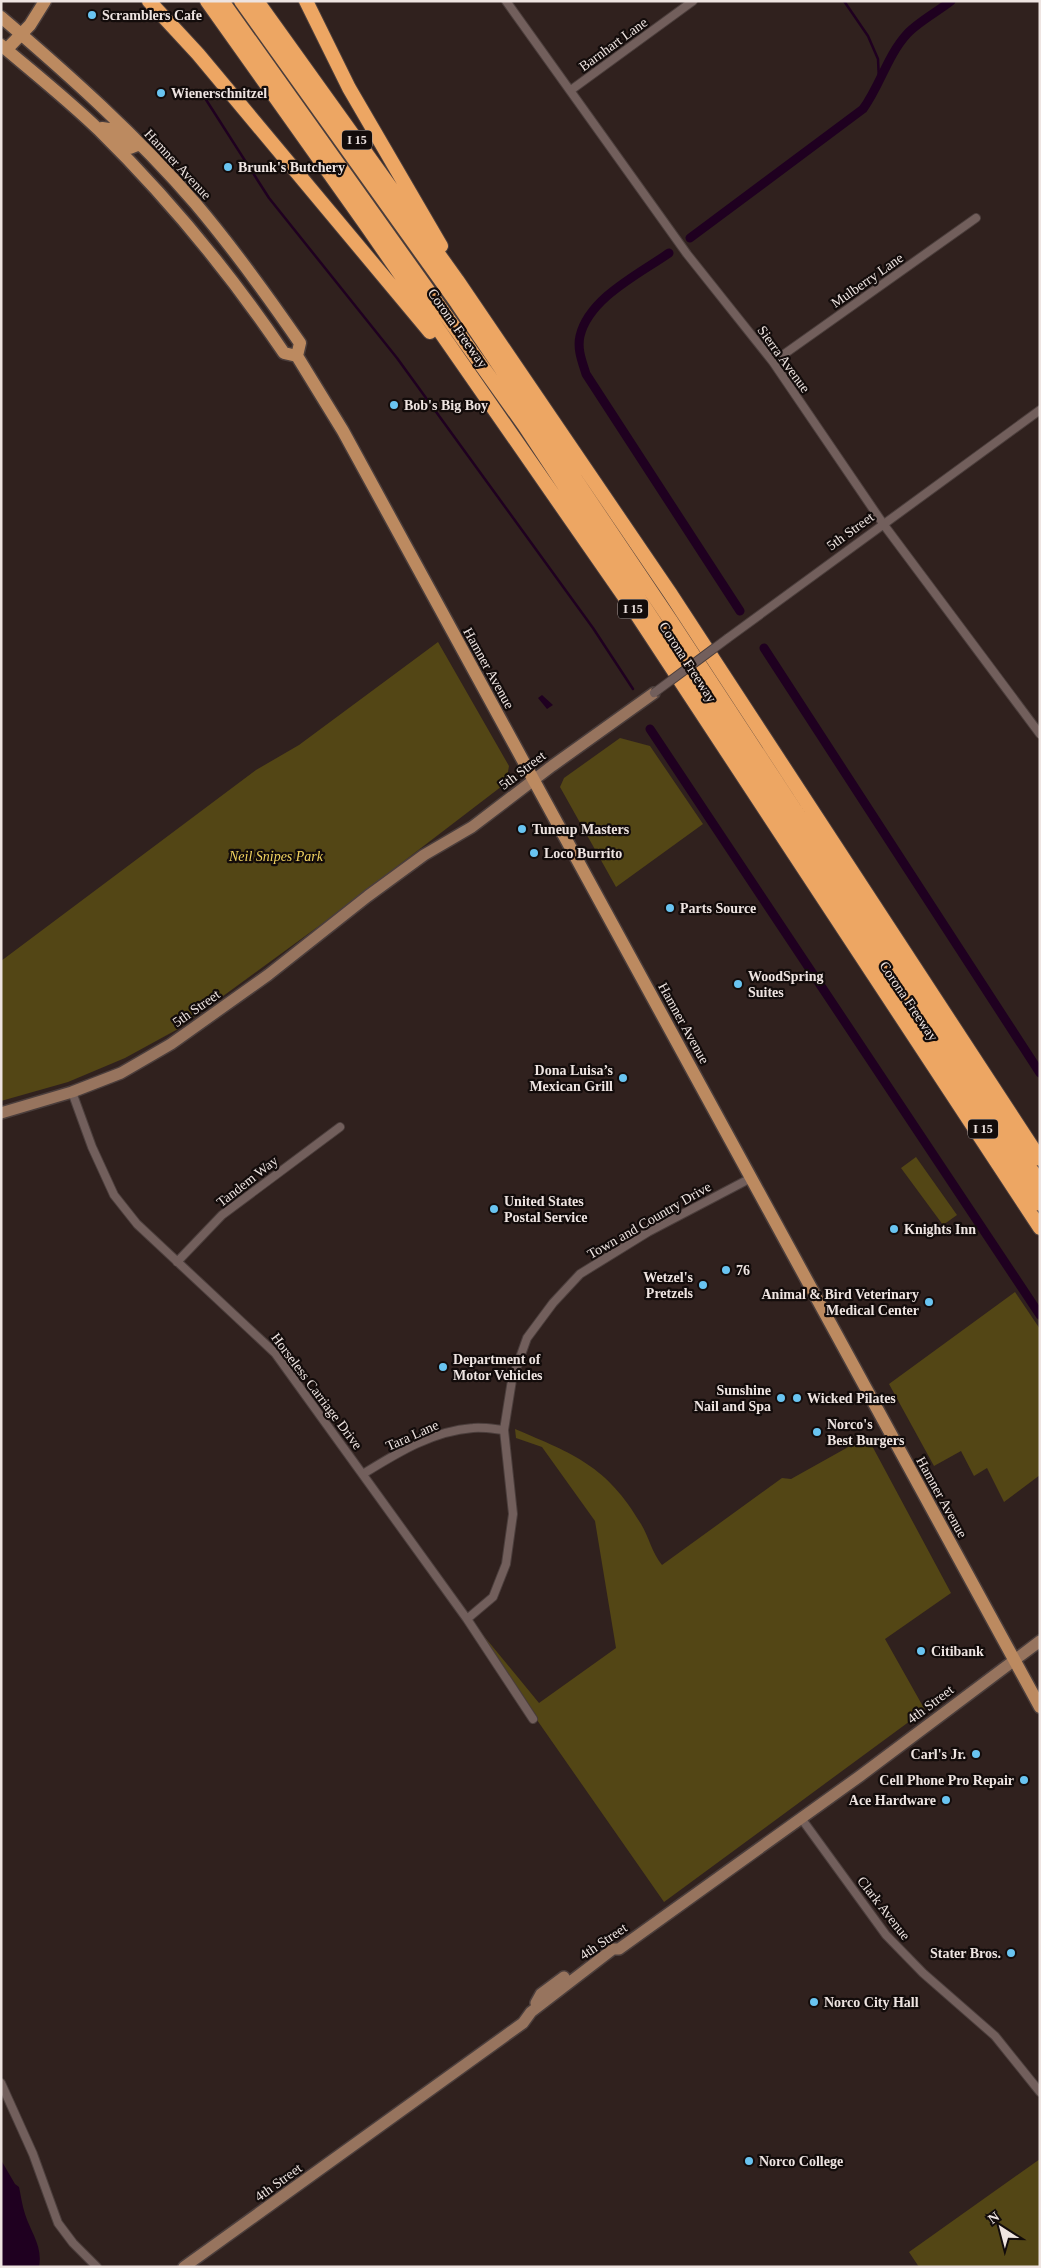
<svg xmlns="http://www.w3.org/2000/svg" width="1041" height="2268" font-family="'Times New Roman',serif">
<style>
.green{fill:#534615}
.water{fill:#1f0020}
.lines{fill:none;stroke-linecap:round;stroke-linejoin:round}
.stream{stroke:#1f0020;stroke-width:2.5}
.canal{stroke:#1f0020;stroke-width:9}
.street-casing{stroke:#4b3e3c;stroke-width:10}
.secondary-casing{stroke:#4b3e3c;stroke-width:14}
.primary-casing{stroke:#4b3e3c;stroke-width:15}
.highway-casing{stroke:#4b3e3c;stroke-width:16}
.street{stroke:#725f5c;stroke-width:8}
.secondary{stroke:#97745e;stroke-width:11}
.primary{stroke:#bc8a60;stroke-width:12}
.highway{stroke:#eda663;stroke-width:14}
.street-bridge-casing{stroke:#4b3e3c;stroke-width:10;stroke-linecap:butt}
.street-bridge{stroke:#725f5c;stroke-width:8}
.poi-dot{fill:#69c4f1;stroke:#130c0b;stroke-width:2}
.labels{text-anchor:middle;stroke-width:4.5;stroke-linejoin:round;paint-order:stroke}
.shield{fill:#130c0b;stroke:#aca3a1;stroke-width:1}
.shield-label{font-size:12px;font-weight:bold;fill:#eee4e1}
.poi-label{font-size:14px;font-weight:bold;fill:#eee4e1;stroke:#130c0b;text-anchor:start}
.street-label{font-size:14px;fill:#eee4e1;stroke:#130c0b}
.park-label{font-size:14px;font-style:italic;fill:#f2d460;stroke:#130c0b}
</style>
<rect width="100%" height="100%" fill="#30211e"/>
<!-- green -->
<path class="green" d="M438 642 509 766 506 783 323 923 178 1029 125 1058 68 1082 1 1101V961L256 770 299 745Z
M620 738 650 746 703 824 616 887 560 787 564 778Z
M916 1157 957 1215 943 1225 901 1168Z
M1015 1292 1040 1329V1475L1004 1502 987 1468 974 1476 961 1451 934 1466 889 1384Z
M515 1429C574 1454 607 1466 641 1524 649 1537 652 1553 662 1565L782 1478 791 1479 859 1441 866 1439 870 1442 951 1593 885 1639 925 1710 664 1902 537 1720 538 1718 483 1635 539 1703 616 1648 595 1521 542 1447 516 1438Z
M1040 2159V2267H919L909 2252Z"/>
<!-- water -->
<path class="water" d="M542 695 553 705 547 709 538 698Z
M1 2160 15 2184 19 2187C21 2196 22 2205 25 2214 31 2233 43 2246 39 2267H1Z"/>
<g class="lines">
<!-- stream -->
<path class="stream" d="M844 1 868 36 878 59 879 81
M203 95 269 198 397 358 593 628 633 689"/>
<!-- canal -->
<path class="canal" d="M690 238 863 109C880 86 887 56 907 34 918 22 937 12 951 1
M669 253C639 274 589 298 580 336 577 349 582 361 586 374L740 611
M764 648 1040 1073
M650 729 1040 1315"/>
<!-- street casing -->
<g class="street-casing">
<path id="street" d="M506 1 687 254 773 362 884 525 1040 734
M571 90 693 1
M773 362 976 218
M728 638 1040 410
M72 1092 92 1147 114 1195 137 1224 275 1353 467 1619 533 1719
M177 1262 222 1215 340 1127
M363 1474C397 1453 432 1431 473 1428 483 1427 494 1429 504 1430
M467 1619 493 1597 506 1564 513 1514 504 1430 512 1380 527 1338 553 1303 580 1274 648 1232 751 1178
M801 1818 886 1935 923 1973 995 2036 1040 2092
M1 2083 33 2154 58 2223 73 2243 97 2267"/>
</g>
<!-- secondary casing -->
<g class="secondary-casing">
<path id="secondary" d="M1 1113 72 1092 121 1073 171 1044 268 975 368 896 424 855 472 827 552 766 654 693
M536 2003 541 1994 564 1977
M184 2267 523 2023 531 2012 613 1949H619L860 1776 1040 1641"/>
</g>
<!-- primary casing -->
<g class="primary-casing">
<path id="primary" d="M1 17C69 75 137 136 195 203 233 248 267 295 300 343L297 356
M1 45C34 73 68 100 99 130 168 198 230 273 284 353L297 356 343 431 1040 1707
M7 49 30 25 45 1
M102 128 109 129 130 148 140 144"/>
</g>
<!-- highway casing -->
<g class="highway-casing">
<path id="highway" d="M149 1 198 54 430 332
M207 1 366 225 637 615 1040 1228
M222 1 524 425 1040 1204
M241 1 457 303 671 621 1040 1183
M257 1 457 280 670 593 1040 1159
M306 1 349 88 441 246"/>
</g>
<!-- street -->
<use href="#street" class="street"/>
<!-- secondary -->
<use href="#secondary" class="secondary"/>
<!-- primary -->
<use href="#primary" class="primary"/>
<!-- highway -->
<use href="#highway" class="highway"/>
<!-- street-bridge casing -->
<g class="street-bridge-casing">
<path id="street-bridge" d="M654 693 728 638"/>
</g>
<!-- street-bridge -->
<use href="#street-bridge" class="street-bridge"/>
</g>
<!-- markers -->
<g class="poi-dot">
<circle cx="92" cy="15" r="5"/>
<circle cx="161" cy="93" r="5"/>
<circle cx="228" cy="167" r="5"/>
<circle cx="394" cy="405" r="5"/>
<circle cx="522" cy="829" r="5"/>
<circle cx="534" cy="853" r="5"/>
<circle cx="670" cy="908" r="5"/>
<circle cx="738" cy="984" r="5"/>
<circle cx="623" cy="1078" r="5"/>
<circle cx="494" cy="1209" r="5"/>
<circle cx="894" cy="1229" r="5"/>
<circle cx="726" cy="1270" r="5"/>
<circle cx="703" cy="1285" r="5"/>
<circle cx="929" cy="1302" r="5"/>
<circle cx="443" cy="1367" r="5"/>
<circle cx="781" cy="1398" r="5"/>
<circle cx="797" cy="1398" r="5"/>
<circle cx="817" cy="1432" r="5"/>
<circle cx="921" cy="1651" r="5"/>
<circle cx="976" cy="1754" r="5"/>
<circle cx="1024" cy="1780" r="5"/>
<circle cx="946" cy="1800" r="5"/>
<circle cx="1011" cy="1953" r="5"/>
<circle cx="814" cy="2002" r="5"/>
<circle cx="749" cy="2161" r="5"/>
</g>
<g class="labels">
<!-- shield labels -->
<g class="shield">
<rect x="342" y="130.5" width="30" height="19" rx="4"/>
<rect x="618" y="599.5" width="30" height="19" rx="4"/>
<rect x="968" y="1119.5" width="30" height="19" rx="4"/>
</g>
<g class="shield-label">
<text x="357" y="144">I 15</text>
<text x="633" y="613">I 15</text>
<text x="983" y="1133">I 15</text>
</g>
<!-- poi labels -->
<g class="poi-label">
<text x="102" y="20">Scramblers Cafe</text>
<text x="171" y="98">Wienerschnitzel</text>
<text x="238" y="172">Brunk's Butchery</text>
<text x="404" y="410">Bob's Big Boy</text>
<text x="532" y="834">Tuneup Masters</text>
<text x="544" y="858">Loco Burrito</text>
<text x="680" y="913">Parts Source</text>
<text x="748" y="981">WoodSpring<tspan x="748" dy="16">Suites</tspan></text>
<text x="613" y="1075" text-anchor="end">Dona Luisa’s<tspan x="613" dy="16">Mexican Grill</tspan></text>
<text x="504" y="1206">United States<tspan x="504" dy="16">Postal Service</tspan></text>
<text x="904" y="1234">Knights Inn</text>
<text x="736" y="1275">76</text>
<text x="693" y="1282" text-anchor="end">Wetzel's<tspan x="693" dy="16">Pretzels</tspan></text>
<text x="919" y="1299" text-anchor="end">Animal &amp; Bird Veterinary<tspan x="919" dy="16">Medical Center</tspan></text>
<text x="453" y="1364">Department of<tspan x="453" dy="16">Motor Vehicles</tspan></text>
<text x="771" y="1395" text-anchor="end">Sunshine<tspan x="771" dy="16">Nail and Spa</tspan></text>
<text x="807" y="1403">Wicked Pilates</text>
<text x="827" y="1429">Norco's<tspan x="827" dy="16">Best Burgers</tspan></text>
<text x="931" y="1656">Citibank</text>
<text x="966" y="1759" text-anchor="end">Carl's Jr.</text>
<text x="1014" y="1785" text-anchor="end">Cell Phone Pro Repair</text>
<text x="936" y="1805" text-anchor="end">Ace Hardware</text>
<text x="1001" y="1958" text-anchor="end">Stater Bros.</text>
<text x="824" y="2007">Norco City Hall</text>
<text x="759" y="2166">Norco College</text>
</g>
<!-- street labels -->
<g class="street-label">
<text transform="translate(613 44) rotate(-36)" y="5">Barnhart Lane</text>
<text transform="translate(178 164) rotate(47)" y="5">Hamner Avenue</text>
<text transform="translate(867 280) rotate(-35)" y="5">Mulberry Lane</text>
<text transform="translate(458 328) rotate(55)" y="5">Corona Freeway</text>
<text transform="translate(784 359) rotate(54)" y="5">Sierra Avenue</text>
<text transform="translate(850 531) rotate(-36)" y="5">5th Street</text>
<text transform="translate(688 662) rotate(57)" y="5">Corona Freeway</text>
<text transform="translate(489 668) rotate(61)" y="5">Hamner Avenue</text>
<text transform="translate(522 770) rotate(-37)" y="5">5th Street</text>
<text transform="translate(909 1001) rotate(56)" y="5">Corona Freeway</text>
<text transform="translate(196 1008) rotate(-35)" y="5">5th Street</text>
<text transform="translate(684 1023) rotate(61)" y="5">Hamner Avenue</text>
<text transform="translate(247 1181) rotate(-38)" y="5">Tandem Way</text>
<text transform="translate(649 1220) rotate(-30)" y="5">Town and Country Drive</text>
<text transform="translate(317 1391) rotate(53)" y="5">Horseless Carriage Drive</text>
<text transform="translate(412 1435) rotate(-24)" y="5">Tara Lane</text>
<text transform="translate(942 1497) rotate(61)" y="5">Hamner Avenue</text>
<text transform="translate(930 1704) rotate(-37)" y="5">4th Street</text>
<text transform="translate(884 1908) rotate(52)" y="5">Clark Avenue</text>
<text transform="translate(603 1941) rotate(-34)" y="5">4th Street</text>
<text transform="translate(278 2182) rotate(-36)" y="5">4th Street</text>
</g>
<!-- park labels -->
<g class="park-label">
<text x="276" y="861">Neil Snipes Park</text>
</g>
</g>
<!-- border -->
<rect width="1041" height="2268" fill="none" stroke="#eee4e1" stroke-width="5"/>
<!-- north arrow -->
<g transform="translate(1001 2228) rotate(324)" stroke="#130c0b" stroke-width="4" paint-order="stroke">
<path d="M0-4L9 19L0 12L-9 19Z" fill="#eee4e1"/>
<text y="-8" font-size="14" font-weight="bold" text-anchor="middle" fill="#eee4e1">N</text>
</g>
</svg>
